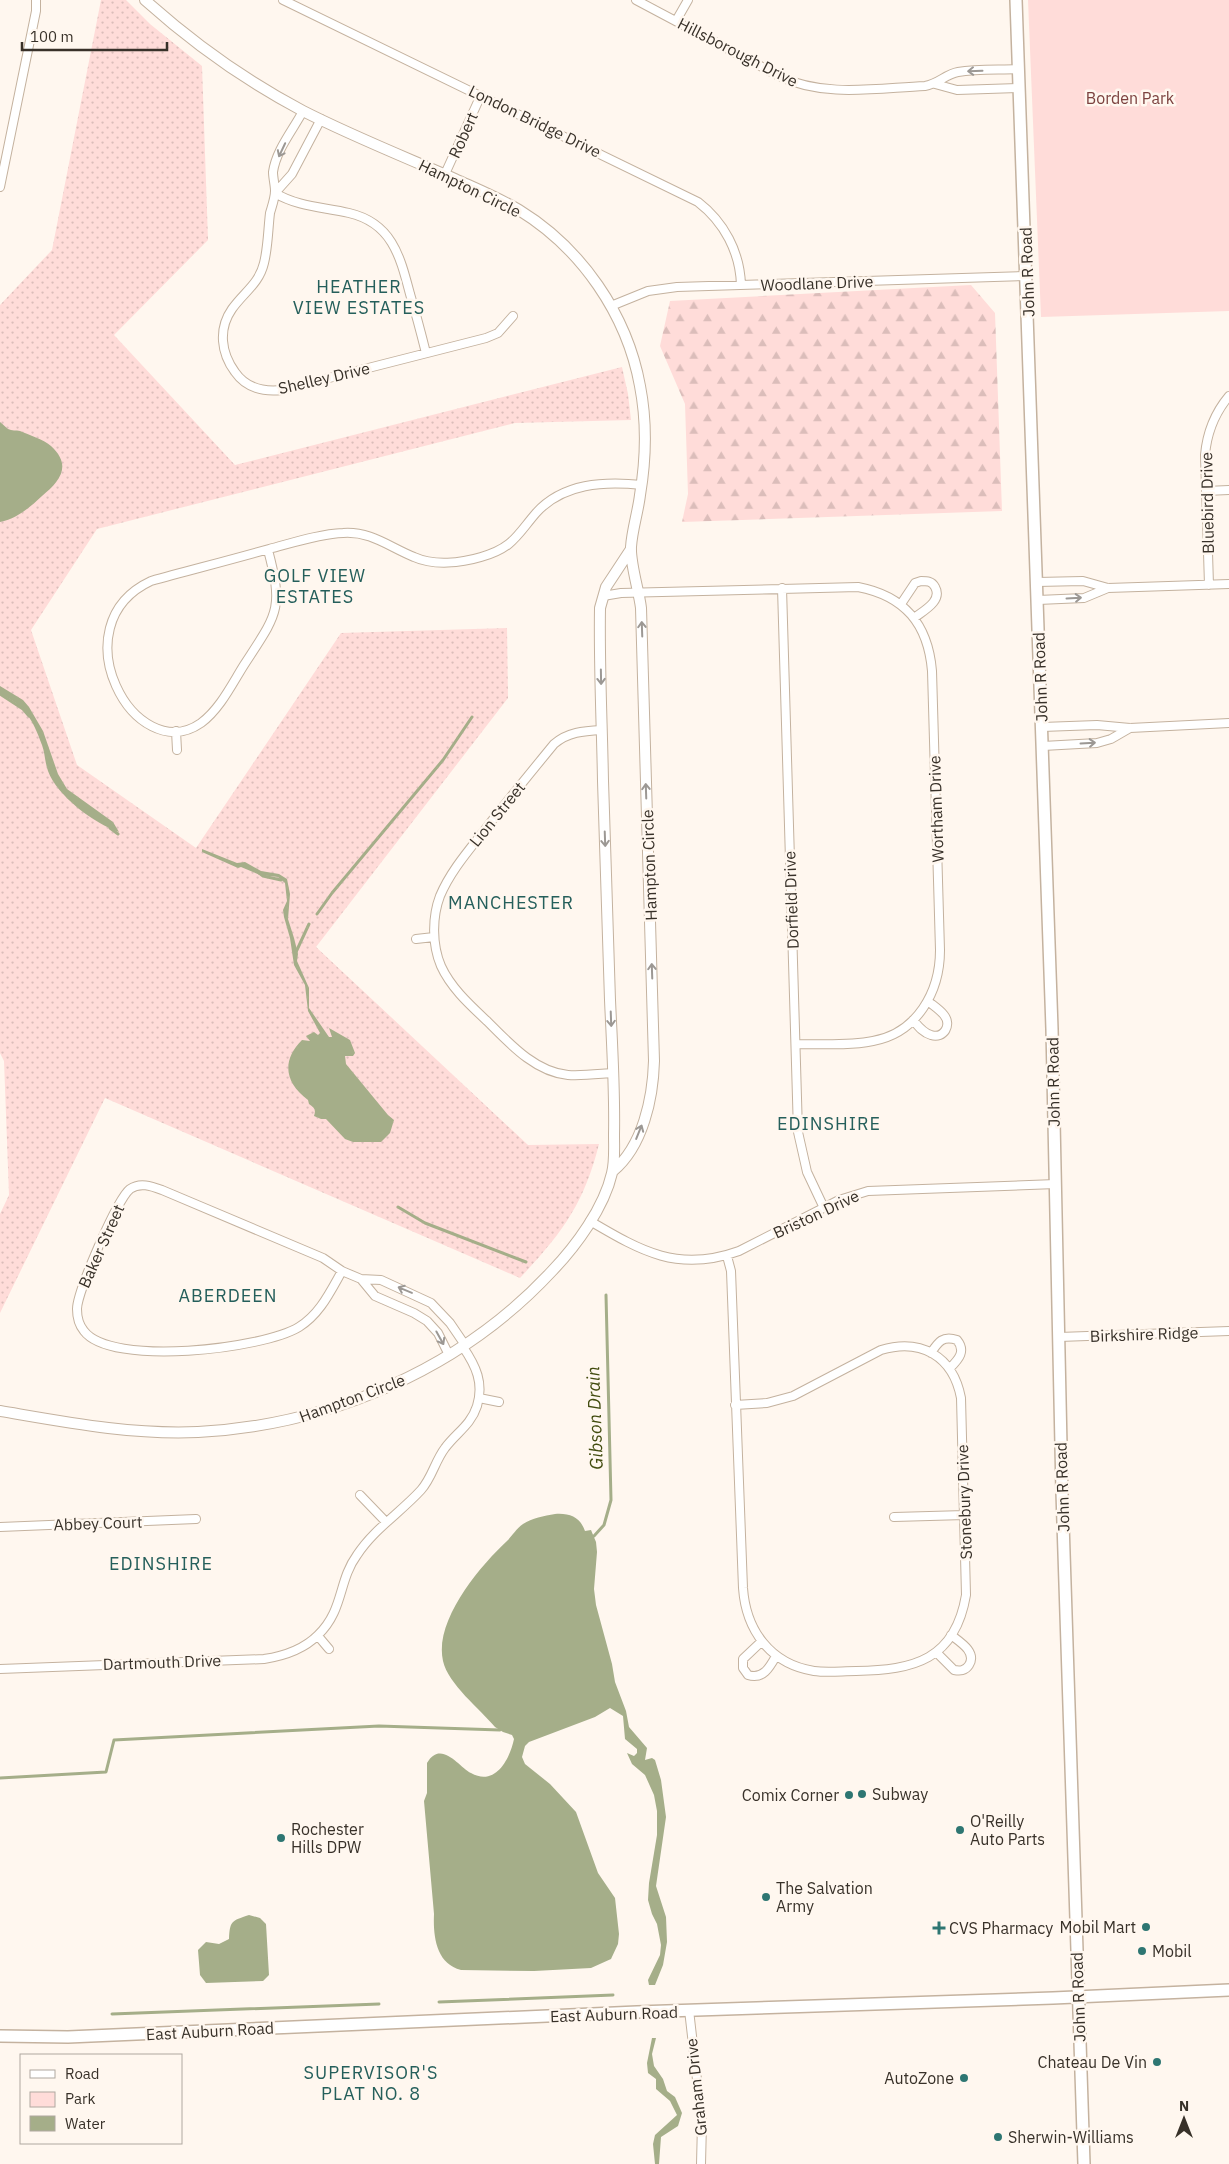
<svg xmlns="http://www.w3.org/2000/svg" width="1229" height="2164" font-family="'IBM Plex Sans',sans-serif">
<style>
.grass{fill:url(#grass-dots)}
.forest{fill:url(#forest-firs)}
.park{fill:#ffdcd9}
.water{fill:#a5ae89}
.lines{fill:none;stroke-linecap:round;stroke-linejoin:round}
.stream{stroke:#a5ae89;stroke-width:3}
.minor-casing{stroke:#c4b29f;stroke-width:10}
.tertiary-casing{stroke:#c4b29f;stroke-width:12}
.secondary-casing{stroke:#c4b29f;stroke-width:14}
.minor{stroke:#fff;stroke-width:8}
.tertiary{stroke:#fff;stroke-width:10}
.secondary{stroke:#fff;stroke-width:11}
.oneway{stroke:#9c9894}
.poi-dot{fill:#2e7672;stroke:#fff7ef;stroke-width:2}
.labels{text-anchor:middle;stroke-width:5;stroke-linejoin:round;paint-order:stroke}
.street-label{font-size:16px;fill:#383129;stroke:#fff7ef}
.park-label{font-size:16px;fill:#7c413e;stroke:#fff7ef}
.poi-label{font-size:16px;fill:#383129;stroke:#fff7ef;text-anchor:start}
.neighbourhood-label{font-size:18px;letter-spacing:1px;fill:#255f5b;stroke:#fff7ef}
.water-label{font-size:18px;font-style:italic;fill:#424c0f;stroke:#fff7ef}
</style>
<defs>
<pattern id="grass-dots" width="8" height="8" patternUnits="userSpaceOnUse" patternTransform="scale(1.25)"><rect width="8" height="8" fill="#ffdcd9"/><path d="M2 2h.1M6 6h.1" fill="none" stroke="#dbbdba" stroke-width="1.8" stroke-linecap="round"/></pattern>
<pattern id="forest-firs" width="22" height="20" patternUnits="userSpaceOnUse" patternTransform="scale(1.25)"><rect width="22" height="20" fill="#ffdcd9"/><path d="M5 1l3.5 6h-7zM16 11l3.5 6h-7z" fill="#dbbdba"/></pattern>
</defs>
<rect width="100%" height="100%" fill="#fff7ef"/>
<!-- grass -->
<path class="grass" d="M101 0H126L150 24 202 66 208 240 114 335 235 465 622 367 628 394 631 420 515 423 97 529 31 630 77 765 196 848 341 633 507 628 508 698 316 947 528 1145 599 1144C584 1204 562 1233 520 1278L105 1098 0 1313V1214L9 1195 4 1061 0 1053V305L52 250Z"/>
<!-- forest -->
<path class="forest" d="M971 285 995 313 1002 511 682 522 688 494 685 404 660 346 670 301Z"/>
<!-- park -->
<path class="park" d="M1028 0H1229V311L1041 317Z"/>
<!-- water -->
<path class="water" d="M0 422C3 424 5 427 8 429 12 431 16 430 20 431 29 435 43 439 51 446 73 466 59 482 42 496 29 508 18 518 0 522Z
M0 686 23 700 29 707 43 731 58 774 67 789 113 822 119 832C95 824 57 796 48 771 45 763 45 753 42 745 33 720 25 705 0 694Z
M202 849 237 863 245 862 261 871 279 874 287 879 290 894 288 919 294 938 298 954 297 961 309 988V1008L329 1037H332L329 1028 350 1040 355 1053 353 1056H345L346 1064 388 1115 394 1120 390 1133 381 1142H353L345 1139 326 1119H321L314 1116C316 1110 315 1108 309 1104L308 1100C285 1083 281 1061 302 1040L310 1041 306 1036 314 1032 318 1035 320 1033 308 1011 305 985 294 965 290 938 284 917 283 910 287 901 285 883 278 877 260 875 241 867 238 868 202 852Z
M555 1514C570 1513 580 1517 585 1531L591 1530 596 1542 597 1552 594 1589 596 1605 612 1664 615 1682 626 1711 629 1727 647 1748 645 1760 652 1758 655 1760 661 1780 666 1817 656 1886 666 1917 667 1942 663 1965 655 1985H649L648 1980 660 1955 661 1945 657 1924 652 1914 648 1900 649 1883 657 1835V1811L654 1795 645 1775 632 1764 627 1753 634 1756 637 1753V1749L625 1739 623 1716 610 1708 595 1717 529 1742 525 1746 522 1757 525 1764 550 1784 576 1812 598 1873 615 1898 619 1934 618 1944 611 1959 591 1968 534 1971 461 1970C436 1964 433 1936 434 1914L424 1801 427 1793V1763C441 1739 459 1767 471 1773 496 1787 510 1758 514 1739L512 1735 503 1732 495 1727C480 1709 448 1684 443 1661 434 1621 479 1567 507 1541 512 1536 516 1529 523 1524 532 1518 544 1516 555 1514Z
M249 1915 260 1918 266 1924 269 1975 263 1981 206 1983 200 1975 198 1950 206 1942 219 1944 229 1939C230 1921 231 1921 249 1915Z
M652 2038H656L652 2054 654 2066 663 2079 667 2091 675 2097 682 2113 678 2126 661 2137 659 2164H655L653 2144 655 2135 677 2115 670 2101 656 2089V2079L648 2073 647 2063Z"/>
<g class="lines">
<!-- stream -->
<path class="stream" d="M0 694 23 709 29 716
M110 828 118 834
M259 873 263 876 281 880
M317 914 332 893 443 760 472 717
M296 952 309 924
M398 1207 425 1223 526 1262
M594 1536 604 1525 611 1500 606 1295
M0 1778 106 1772 114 1740 379 1726 500 1730
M439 2002 613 1995
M112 2014 379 2004"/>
<!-- minor casing -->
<g class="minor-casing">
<path id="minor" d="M283 0 698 202C724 222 740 252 741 285
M636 0 779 76C824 98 877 88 925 86 938 84 946 74 958 72 977 69 999 70 1018 69
M676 21 688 0
M935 84 957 90 1019 88
M303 111C293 130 276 150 273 172 273 178 275 185 275 191 275 198 272 206 270 213 268 230 268 247 264 263 259 284 244 292 232 309 218 329 221 353 235 372 246 388 264 392 282 390L486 338 498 333 513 316
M445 174 481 95
M0 187 36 11V0
M275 193C298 207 324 207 349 213 392 223 400 256 410 294 416 314 421 333 426 353
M275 193 292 174 321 119
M611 306 648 291 677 287 1027 276
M1206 491 1229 490
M268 550C284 610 277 614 244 665 232 684 220 709 201 723 135 769 57 625 151 581 191 570 230 560 269 549 292 543 319 534 343 533 371 531 389 547 414 557 434 566 461 563 481 557 513 548 517 535 536 513 563 483 604 481 642 485
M1037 582 1083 581 1108 588 1229 584
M1209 585 1205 455C1207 432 1214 414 1229 396
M782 588 798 1132 807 1172 824 1208
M603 596 621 593 858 587C905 596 928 624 932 671L940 950C940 992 917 1033 873 1041 848 1046 821 1044 796 1044
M1038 600 1084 598 1108 588
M901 604 915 583 921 581C927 581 932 581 935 587 943 601 923 611 914 618
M1042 727 1097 725 1130 728 1229 723
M602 730C583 731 568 732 554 744 531 772 509 799 487 827 470 849 451 870 440 896 432 917 432 945 441 966 451 988 470 1005 487 1021 509 1043 535 1072 568 1075 582 1076 598 1074 613 1073
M176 731 177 750
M1043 746 1097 743 1111 739 1130 728
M416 939 434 937
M913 1020C918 1026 923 1033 931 1035 944 1039 952 1025 944 1015 940 1010 934 1006 929 1002
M590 1221C641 1251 678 1273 739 1251L839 1200 868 1191 1056 1184
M727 1256 731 1271 743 1588C746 1630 770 1664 814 1671 828 1673 842 1671 856 1671 914 1670 955 1660 966 1595L961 1398C953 1356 921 1338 881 1350L793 1396 767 1403 735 1405
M342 1271C330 1292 320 1314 299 1327 263 1349 111 1367 84 1331 79 1325 77 1317 77 1309 77 1292 117 1199 130 1189 140 1182 151 1186 162 1190L323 1258 342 1271 361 1279 381 1280 431 1303 450 1323 465 1345
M361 1279 375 1296 414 1313 427 1321 438 1333 449 1355
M1059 1337 1229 1331
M931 1353C938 1342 943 1335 957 1340 966 1351 959 1359 950 1368
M479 1398 499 1402
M360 1495 386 1522
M894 1517 965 1515
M0 1527 196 1519
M318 1636 329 1649
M761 1642 743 1659V1668L748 1675C763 1680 770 1667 776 1656
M936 1652 954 1670C960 1671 965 1671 969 1665 977 1652 960 1642 951 1635
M0 1669 264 1659C284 1656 303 1650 318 1635 344 1610 338 1581 357 1555 374 1529 400 1513 421 1490 432 1478 435 1461 445 1448 456 1433 471 1425 477 1406 484 1383 476 1366 463 1347
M689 2010 702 2123 701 2164"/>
</g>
<!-- tertiary casing -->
<g class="tertiary-casing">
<path id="tertiary" d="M145 0C193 43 246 81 303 111 352 136 405 157 455 179 477 189 499 198 519 210 581 248 627 314 640 386 647 422 646 459 640 495 638 512 632 530 631 547 630 563 639 591 641 608L654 1061C653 1098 643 1146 613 1171
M0 1411C65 1422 131 1435 198 1432 331 1425 461 1369 552 1271 576 1246 604 1208 612 1173 615 1162 614 1147 614 1135 615 1090 612 1045 610 1000 607 927 606 854 603 781 602 723 599 666 600 608L606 587 631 549"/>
</g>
<!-- secondary casing -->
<g class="secondary-casing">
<path id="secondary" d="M1016 0 1052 1029 1062 1492 1084 2164
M0 2036 68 2037 637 2012 1053 1998 1229 1990"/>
</g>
<!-- minor -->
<use href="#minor" class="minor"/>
<!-- tertiary -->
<use href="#tertiary" class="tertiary"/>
<!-- secondary -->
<use href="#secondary" class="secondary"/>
</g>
<!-- one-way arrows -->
<defs><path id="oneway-shaft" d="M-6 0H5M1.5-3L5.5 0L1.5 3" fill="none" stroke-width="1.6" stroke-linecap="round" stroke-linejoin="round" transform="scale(1.25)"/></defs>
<g class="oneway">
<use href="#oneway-shaft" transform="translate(975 71) rotate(178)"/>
<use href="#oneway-shaft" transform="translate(282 150) rotate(115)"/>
<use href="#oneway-shaft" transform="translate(1074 598) rotate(-3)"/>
<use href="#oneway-shaft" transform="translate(642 629) rotate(-92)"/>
<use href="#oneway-shaft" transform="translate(601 677) rotate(89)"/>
<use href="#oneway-shaft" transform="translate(1088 743) rotate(-3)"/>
<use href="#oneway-shaft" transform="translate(646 791) rotate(-92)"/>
<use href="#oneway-shaft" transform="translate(605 839) rotate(88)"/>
<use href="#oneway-shaft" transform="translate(652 971) rotate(-92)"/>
<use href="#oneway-shaft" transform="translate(611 1019) rotate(88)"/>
<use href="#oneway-shaft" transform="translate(639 1132) rotate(-68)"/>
<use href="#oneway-shaft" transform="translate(405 1290) rotate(-157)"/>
<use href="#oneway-shaft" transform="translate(440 1338) rotate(61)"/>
</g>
<!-- markers -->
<g class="poi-dot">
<circle cx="862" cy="1794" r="5"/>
<circle cx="849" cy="1795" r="5"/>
<circle cx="960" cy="1830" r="5"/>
<circle cx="281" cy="1838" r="5"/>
<circle cx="766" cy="1897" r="5"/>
<circle cx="1146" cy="1927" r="5"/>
<path d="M936.5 1920.5h5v5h5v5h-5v5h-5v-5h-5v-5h5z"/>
<circle cx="1142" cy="1951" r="5"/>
<circle cx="1157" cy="2062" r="5"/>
<circle cx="964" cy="2078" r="5"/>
<circle cx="998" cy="2137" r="5"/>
</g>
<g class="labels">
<!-- street labels -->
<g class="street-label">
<text transform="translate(738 52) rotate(27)" y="6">Hillsborough Drive</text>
<text transform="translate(535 121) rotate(26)" y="6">London Bridge Drive</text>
<text transform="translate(463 135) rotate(-66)" y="6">Robert</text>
<text transform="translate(470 188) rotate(26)" y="6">Hampton Circle</text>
<text transform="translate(1027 272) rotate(-92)" y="6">John R Road</text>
<text transform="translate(817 283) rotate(-2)" y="6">Woodlane Drive</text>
<text transform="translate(324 378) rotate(-13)" y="6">Shelley Drive</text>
<text transform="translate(1207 503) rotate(-91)" y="6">Bluebird Drive</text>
<text transform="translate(1040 677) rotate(-92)" y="6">John R Road</text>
<text transform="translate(936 809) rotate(-92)" y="6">Wortham Drive</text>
<text transform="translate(497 814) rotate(-51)" y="6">Lion Street</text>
<text transform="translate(649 865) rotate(-92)" y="6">Hampton Circle</text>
<text transform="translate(791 900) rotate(-92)" y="6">Dorfield Drive</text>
<text transform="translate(1053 1082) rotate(-91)" y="6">John R Road</text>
<text transform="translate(816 1214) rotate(-25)" y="6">Briston Drive</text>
<text transform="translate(101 1246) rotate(-66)" y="6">Baker Street</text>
<text transform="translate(1144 1334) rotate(-2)" y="6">Birkshire Ridge</text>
<text transform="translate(352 1398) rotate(-20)" y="6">Hampton Circle</text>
<text transform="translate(1062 1487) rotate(-92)" y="6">John R Road</text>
<text transform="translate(964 1502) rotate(-92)" y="6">Stonebury Drive</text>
<text transform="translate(98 1523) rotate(-2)" y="6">Abbey Court</text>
<text transform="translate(162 1662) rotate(-2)" y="6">Dartmouth Drive</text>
<text transform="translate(1078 1997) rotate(-92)" y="6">John R Road</text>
<text transform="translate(614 2014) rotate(-2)" y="6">East Auburn Road</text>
<text transform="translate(210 2031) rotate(-3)" y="6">East Auburn Road</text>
<text transform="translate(696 2087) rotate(-96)" y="6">Graham Drive</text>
</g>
<!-- park labels -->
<g class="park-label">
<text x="1130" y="104">Borden Park</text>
</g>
<!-- poi labels -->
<g class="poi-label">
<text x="872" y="1800">Subway</text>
<text x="839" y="1801" text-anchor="end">Comix Corner</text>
<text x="970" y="1827">O'Reilly<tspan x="970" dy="18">Auto Parts</tspan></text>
<text x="291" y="1835">Rochester<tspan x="291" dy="18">Hills DPW</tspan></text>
<text x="776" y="1894">The Salvation<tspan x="776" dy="18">Army</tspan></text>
<text x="1136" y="1933" text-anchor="end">Mobil Mart</text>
<text x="949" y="1934">CVS Pharmacy</text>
<text x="1152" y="1957">Mobil</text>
<text x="1147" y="2068" text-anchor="end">Chateau De Vin</text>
<text x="954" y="2084" text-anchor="end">AutoZone</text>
<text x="1008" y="2143">Sherwin-Williams</text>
</g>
<!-- neighbourhood labels -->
<g class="neighbourhood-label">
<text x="359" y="293">HEATHER<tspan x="359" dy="21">VIEW ESTATES</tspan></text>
<text x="315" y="582">GOLF VIEW<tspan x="315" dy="21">ESTATES</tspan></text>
<text x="511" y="909">MANCHESTER</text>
<text x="829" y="1130">EDINSHIRE</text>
<text x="228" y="1302">ABERDEEN</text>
<text x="161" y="1570">EDINSHIRE</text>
<text x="371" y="2079">SUPERVISOR'S<tspan x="371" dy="21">PLAT NO. 8</tspan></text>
</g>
<!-- water labels -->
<g class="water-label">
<text transform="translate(595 1418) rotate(-92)" y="6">Gibson Drain</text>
</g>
</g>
<!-- legend -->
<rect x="20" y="2054" width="162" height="90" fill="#fff7ef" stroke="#afa8a0"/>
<rect x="30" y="2070" width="25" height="8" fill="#ffffff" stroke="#afa8a0"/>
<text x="65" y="2079" font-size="15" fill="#383129">Road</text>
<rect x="30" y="2092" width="25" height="15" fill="#ffdcd9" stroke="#afa8a0"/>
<text x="65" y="2104" font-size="15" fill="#383129">Park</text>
<rect x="30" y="2116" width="25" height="15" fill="#a5ae89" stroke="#afa8a0"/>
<text x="65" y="2129" font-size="15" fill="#383129">Water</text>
<!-- north arrow -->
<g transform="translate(1184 2119)" stroke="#fff7ef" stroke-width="4" paint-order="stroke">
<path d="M0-4L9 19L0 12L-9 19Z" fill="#383129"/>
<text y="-8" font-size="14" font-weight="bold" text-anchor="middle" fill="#383129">N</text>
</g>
<!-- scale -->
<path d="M22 42v8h145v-8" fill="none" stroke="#383129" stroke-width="2.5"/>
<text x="30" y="42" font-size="15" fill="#383129" stroke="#fff7ef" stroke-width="4" paint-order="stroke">100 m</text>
</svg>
